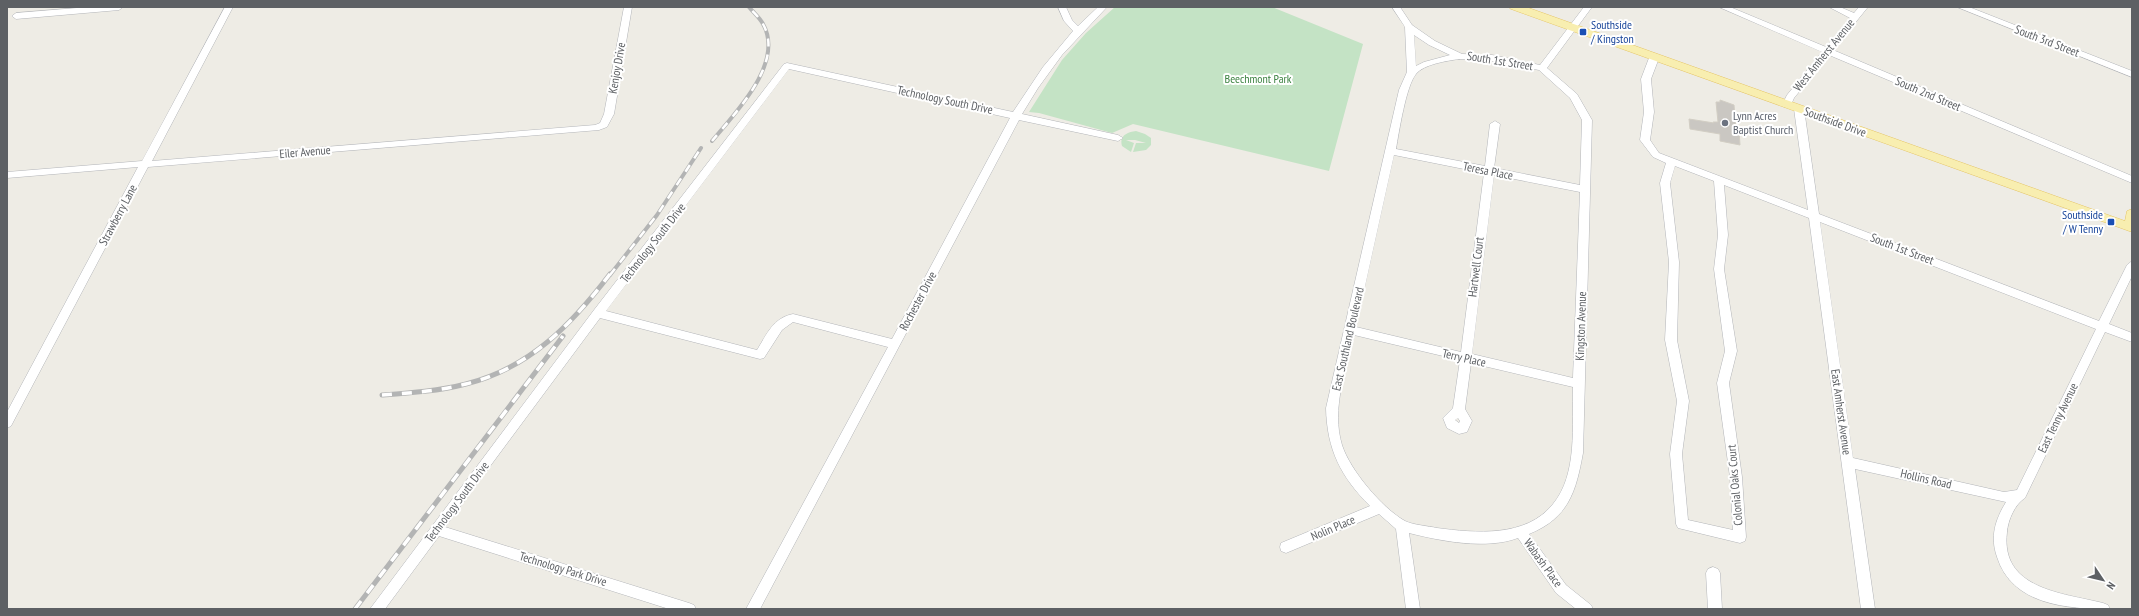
<svg xmlns="http://www.w3.org/2000/svg" width="2139" height="616" font-family="'PT Sans Narrow',sans-serif">
<style>
.green{fill:#c4e3c5}
.building{fill:#cac7c2;stroke:#d2cec4}
.lines{fill:none;stroke-linecap:round;stroke-linejoin:round}
.minor-casing{stroke:#b3b5b9;stroke-width:1}
.major-casing{stroke:#e5c567;stroke-width:1}
.minor{fill:#fff;fill-rule:evenodd}
.major{fill:#f8eeb0;fill-rule:evenodd}
.rail-far1-casing{stroke:#b3b4b4;stroke-width:4}
.rail-casing{stroke:#b3b4b4;stroke-width:5}
.rail-far1{stroke:#fff;stroke-width:2.5;stroke-dasharray:8;stroke-linecap:butt}
.rail{stroke:#fff;stroke-width:3.5;stroke-dasharray:10;stroke-linecap:butt}
.transit-dot{fill:#1a4fb4;stroke:#fff;stroke-width:1.5}
.worship-dot{fill:#6b7280;stroke:#fff;stroke-width:1.5}
.labels{text-anchor:middle;stroke-width:4;stroke-linejoin:round;paint-order:stroke}
.transit-label{font-size:12px;fill:#164399;stroke:#fff;text-anchor:start}
.street-label{font-size:12px;fill:#5d6064;stroke:#fff}
.park-label{font-size:12px;fill:#3d8342;stroke:#fff}
.worship-label{font-size:12px;fill:#5b616d;stroke:#fff;text-anchor:start}
</style>
<rect width="100%" height="100%" fill="#eeece5"/>
<!-- green -->
<path class="green" d="M1115 7H1272L1363 44 1329 171 1133 124 1112 133 1039 113 1029 112 1062 60 1086 33Z
M1136 131 1145 134 1151 138V145L1146 150 1133 152 1136 143H1146L1135 140H1126L1134 143 1131 152 1122 146C1119 136 1127 132 1136 131Z"/>
<!-- building -->
<path class="building" d="M1720 100 1734 105 1736 130H1739L1740 145 1720 141V134L1690 129 1689 119 1714 123 1713 122H1718L1716 102H1720Z"/>
<g class="lines">
<!-- minor casing -->
<g class="minor-casing">
<path id="minor" d="M89 7H123L119 10 16 19 12 16 16 13Z
M225 7H233L152 161 595 125 600 123 604 114 624 7H632L614 114 607 127 599 130 148 167 11 426 7 428V412L138 167 7 178V172L142 161Z
M1058 7H1066L1072 20 1078 26 1098 7H1107L1062 55 1038 88 1022 114 1118 135 1123 138 1118 141 1019 120 760 609H746L888 347 793 322 782 330 764 358 760 359 600 318 445 527 689 603 694 605 696 609H669L439 536 385 609H370L594 310 784 64 787 63 1013 112 1043 67 1073 31 1064 21ZM789 69 1010 118 892 339 793 314C773 318 767 334 757 350L606 311Z
M1392 7H1400L1412 25 1435 41 1462 54 1492 55 1540 65 1584 7H1592L1547 68 1577 94 1592 120 1583 453C1576 491 1569 518 1529 534L1566 585 1591 605 1593 609H1576L1556 593 1518 538C1486 550 1441 541 1409 533L1420 609H1406L1396 529 1379 514 1286 553 1281 551 1280 547 1281 543 1370 506C1341 477 1327 450 1326 408L1399 90 1407 72 1405 27ZM1414 35 1429 45 1450 55 1424 62 1416 66ZM1459 59 1492 61 1539 70 1570 98 1582 120 1580 185 1494 168 1500 124 1495 121 1490 124 1485 166 1396 149C1399 132 1406 86 1416 74 1424 64 1447 61 1459 59ZM1394 155 1484 173 1461 352 1356 327ZM1494 175 1580 192 1573 378 1472 354ZM1354 335 1460 360 1453 408 1443 418 1447 428 1459 434 1467 432 1472 421 1465 409 1471 363 1573 387C1572 424 1578 474 1553 504 1526 538 1475 533 1437 528 1428 526 1413 525 1405 521 1382 508 1350 470 1342 445 1331 409 1346 370 1354 335ZM1458 418 1460 421 1459 423 1455 420Z
M1719 7H1730L1826 47 1850 18 1829 7H1840L1854 13 1859 7H1868L1833 50 2132 176V183L1829 55 1794 98 1790 107H1784L1782 105 1787 95 1822 52Z
M1957 7H1969L2132 71V77Z
M1654 55 1659 58 1651 79 1654 112 1650 140 1659 153 1808 210 1794 109 1799 106 1804 109 1819 214 2099 321 2127 265 2132 261V276L2109 324 2132 333V342L2105 332 2025 498C2015 504 2008 520 2007 532 2000 589 2062 593 2103 603L2108 605 2110 609C2067 609 2012 605 1997 557 1990 537 1995 520 2006 502L1855 469 1875 609H1861L1809 218 1724 185 1728 235 1724 269 1737 351 1729 383 1742 477 1746 537 1745 541 1740 543 1678 528 1676 524 1670 454 1677 401 1665 340 1669 262 1660 183 1666 163 1653 157 1640 140 1644 112 1641 79 1649 58ZM1675 166 1714 181 1718 235 1714 269 1725 351 1717 383 1730 477 1733 530 1688 520 1682 454 1689 401 1677 340 1679 262 1670 183ZM1820 222 2096 329 2017 490 2004 492 1853 458Z
M1713 567 1718 569 1720 573 1722 609H1708L1706 573 1708 569Z"/>
</g>
<!-- major casing -->
<g class="major-casing">
<path id="major" d="M1509 7H1526L2125 221 2127 211 2132 209V232L1511 9Z"/>
</g>
<!-- minor -->
<use href="#minor" class="minor"/>
<!-- major -->
<use href="#major" class="major"/>
<!-- rail-far1 casing -->
<g class="rail-far1-casing">
<path id="rail-far1" d="M712 141C735 113 785 63 763 24 760 18 753 12 749 7
M610 275 657 215 701 148"/>
</g>
<!-- rail casing -->
<g class="rail-casing">
<path id="rail" d="M382 395C410 393 439 391 466 384 530 368 572 324 610 274
M355 609 563 336"/>
</g>
<!-- rail-far1 -->
<use href="#rail-far1" class="rail-far1"/>
<!-- rail -->
<use href="#rail" class="rail"/>
</g>
<!-- markers -->
<g class="transit-dot">
<rect x="1579" y="28" width="8" height="8" rx="2"/>
<rect x="2107" y="218" width="8" height="8" rx="2"/>
</g>
<circle class="worship-dot" cx="1725" cy="123" r="4"/>
<g class="labels">
<!-- transit labels -->
<g class="transit-label">
<text x="1591" y="29">Southside<tspan x="1591" dy="14">/ Kingston</tspan></text>
<text x="2103" y="219" text-anchor="end">Southside<tspan x="2103" dy="14">/ W Tenny</tspan></text>
</g>
<!-- street labels -->
<g class="street-label">
<text transform="translate(2047 41) rotate(21)" y="4">South 3rd Street</text>
<text transform="translate(1824 55) rotate(-51)" y="4">West Amherst Avenue</text>
<text transform="translate(1500 61) rotate(9)" y="4">South 1st Street</text>
<text transform="translate(617 68) rotate(-80)" y="4">Kenjoy Drive</text>
<text transform="translate(1928 94) rotate(23)" y="4">South 2nd Street</text>
<text transform="translate(945 100) rotate(12)" y="4">Technology South Drive</text>
<text transform="translate(1835 122) rotate(20)" y="4">Southside Drive</text>
<text transform="translate(305 152) rotate(-5)" y="4">Eiler Avenue</text>
<text transform="translate(1488 171) rotate(11)" y="4">Teresa Place</text>
<text transform="translate(118 215) rotate(-62)" y="4">Strawberry Lane</text>
<text transform="translate(653 243) rotate(-52)" y="4">Technology South Drive</text>
<text transform="translate(1902 249) rotate(21)" y="4">South 1st Street</text>
<text transform="translate(1476 267) rotate(-83)" y="4">Hartwell Court</text>
<text transform="translate(918 301) rotate(-62)" y="4">Rochester Drive</text>
<text transform="translate(1581 326) rotate(-88)" y="4">Kingston Avenue</text>
<text transform="translate(1348 339) rotate(-77)" y="4">East Southland Boulevard</text>
<text transform="translate(1464 358) rotate(13)" y="4">Terry Place</text>
<text transform="translate(1841 412) rotate(82)" y="4">East Amherst Avenue</text>
<text transform="translate(2058 418) rotate(-64)" y="4">East Tenny Avenue</text>
<text transform="translate(1926 479) rotate(13)" y="4">Hollins Road</text>
<text transform="translate(1735 485) rotate(-95)" y="4">Colonial Oaks Court</text>
<text transform="translate(457 502) rotate(-53)" y="4">Technology South Drive</text>
<text transform="translate(1333 528) rotate(-23)" y="4">Nolin Place</text>
<text transform="translate(1543 563) rotate(54)" y="4">Wabash Place</text>
<text transform="translate(563 569) rotate(17)" y="4">Technology Park Drive</text>
</g>
<!-- park labels -->
<g class="park-label">
<text x="1258" y="83">Beechmont Park</text>
</g>
<!-- worship labels -->
<g class="worship-label">
<text x="1733" y="120">Lynn Acres<tspan x="1733" dy="14">Baptist Church</tspan></text>
</g>
</g>
<!-- border -->
<rect width="2139" height="616" fill="none" stroke="#5d6064" stroke-width="16"/>
<!-- north arrow -->
<g transform="translate(2103 580) rotate(125)" stroke="#ffffff" stroke-width="3" paint-order="stroke">
<path d="M0-3L7 15L0 10L-7 15Z" fill="#5d6064"/>
<text y="-6" font-size="11" font-weight="bold" text-anchor="middle" fill="#5d6064">N</text>
</g>
</svg>
